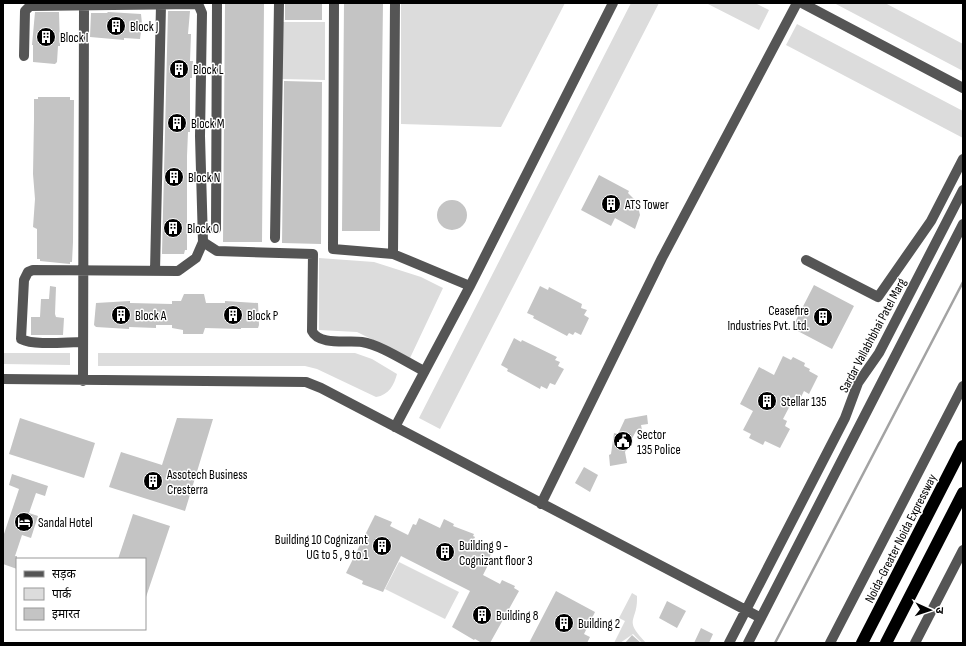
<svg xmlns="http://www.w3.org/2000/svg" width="966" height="646" font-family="'Sofia Sans Condensed','Noto Sans Devanagari',sans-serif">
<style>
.green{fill:#dcdcdc}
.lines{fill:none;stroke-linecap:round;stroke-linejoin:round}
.stream{stroke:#a3a3a3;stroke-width:2.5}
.building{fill:#c4c4c4}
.minor{stroke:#555;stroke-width:10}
.highway{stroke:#000;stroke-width:12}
.labels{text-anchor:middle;stroke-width:3;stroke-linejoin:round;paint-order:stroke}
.poi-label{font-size:13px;fill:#000;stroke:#fff;text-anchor:start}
.street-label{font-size:13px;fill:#000;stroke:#fff}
</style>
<rect width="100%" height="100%" fill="#fff"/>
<!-- green -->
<path class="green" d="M401 3H565L501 127 401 124Z
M631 3H659L440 429 419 418Z
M706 3H755L769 10 759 30Z
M834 3H885L963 44V71Z
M282 22H325V80L281 79Z
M797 24 963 111V138L786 45Z
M319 258 374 262 421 277 443 288 410 358 357 332 319 330Z
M3 353H70V365L3 364Z
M98 353H355L372 359 397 374C394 385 389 395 376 397L317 369 305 366H98Z
M399 562 459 592 445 619 385 589Z
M632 593 637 596C638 623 622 618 646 643H642L633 634 620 643H614L625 621 619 618Z"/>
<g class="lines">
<!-- stream -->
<path class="stream" d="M775 643 963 282"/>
</g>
<!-- building -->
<path class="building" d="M225 3H264L262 242H223Z
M285 3H322V20H285Z
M344 3H383L380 231H342Z
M168 11H190L188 34H191L190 61H193L192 70V78H190V132H188L187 156V250H185L184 254H162V252Z
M35 12H59L60 46H58L57 62 55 64 33 62V45H32Z
M108 12 141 14 142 24 140 39 124 38V40L90 37 91 13H107Z
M284 81 322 82 321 244 282 243Z
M38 97H70V100H74L73 242 72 262H70V264L40 261V259H37V229L33 227 35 199 33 174 34 120V99H38Z
M599 175 629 191 628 193 637 202 640 215 635 229 615 218 611 226 581 210Z
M437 215a15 15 0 1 1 30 0a15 15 0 1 1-30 0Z
M814 285 854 306 832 349 792 328Z
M50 286 56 287 55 314 56 317 64 318 63 335H31V317H40L41 299H49Z
M540 286 548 290 549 287 582 304 581 308 587 310 584 315 589 318 581 335 575 332 573 335 569 333 567 336 533 318 534 316 527 313Z
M184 294H204L206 303H225V301L258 303 259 325 258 328H241V329L205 328 203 334H183V330L172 328V325H156V328L129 327V329L96 327 94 325 96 303 130 301V303L172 304V301H181Z
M514 338 521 342 522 340 557 357 555 360 560 362 558 366 564 369 555 385 550 383 547 389 541 386 540 389 507 371 508 369 501 365Z
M783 356 791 360 793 357 805 363 804 366 810 369 809 371 818 376 809 394 804 391 801 397 796 394 783 419 787 421 785 426 790 429 780 448 765 441 763 445 749 438 751 434 743 430 753 411 740 404 759 367 774 375Z
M647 415 648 424 641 425 642 430 636 431 625 452 627 463 610 466 609 455 611 454 614 433 618 434 625 419Z
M20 418 95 443 84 478 9 454Z
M177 418 213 419 185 511 109 487 121 452 162 465Z
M584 467 598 475 590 492 575 483Z
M12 474 48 486 45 496 36 493 29 513 38 516 31 538 22 535 15 556H17V569L3 564V537L19 489 9 485Z
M133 514 170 526 146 597 145 559H118Z
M375 515 392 522 390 526 408 535 413 524 416 525 419 518 440 528 444 519 454 524 453 526 474 534 473 536 475 537 472 543 491 554 487 562 489 563 483 575 500 584 502 580 515 586 514 588 519 591 490 643H482L475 639 474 640 452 627 470 591 401 556 383 592 362 584 363 581 346 573Z
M556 591 595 612 584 634 590 637 587 643H529Z
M667 601 686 611 677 628 659 618Z
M701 628 713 634 709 643H694Z
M632 635 641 643H625Z"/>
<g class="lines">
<!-- minor -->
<path class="minor" d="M334 3 333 249 393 254 470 286
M802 3 963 88
M24 56 25 11 30 6 196 4 199 6 202 13 200 136 203 242 196 258 178 271 33 270 28 272 24 280 21 339C35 346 66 342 83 342
M216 229 217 3
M275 238 279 3
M203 242 217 251 313 254 312 331C319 346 348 340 362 342 381 345 406 362 424 371
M393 254 395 3
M806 260 878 297 931 221 963 159
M155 271 161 5
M3 379 306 382 321 388 761 618
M83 381 84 5
M395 427 470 286 613 3
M541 504 662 258 797 3
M729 643 845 418 858 383 879 353 963 190
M748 643 963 224
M830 643 963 386
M915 643 963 550"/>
<!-- highway -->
<path class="highway" d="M862 643 963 446
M886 643 963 493"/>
</g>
<!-- icons -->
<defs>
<g id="building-disc" transform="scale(1)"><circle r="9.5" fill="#000" stroke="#fff"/><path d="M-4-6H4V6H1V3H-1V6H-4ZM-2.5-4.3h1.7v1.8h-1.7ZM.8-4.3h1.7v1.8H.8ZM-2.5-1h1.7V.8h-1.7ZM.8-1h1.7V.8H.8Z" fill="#fff"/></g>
<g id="civic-disc" transform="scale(1)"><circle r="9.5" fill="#000" stroke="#fff"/><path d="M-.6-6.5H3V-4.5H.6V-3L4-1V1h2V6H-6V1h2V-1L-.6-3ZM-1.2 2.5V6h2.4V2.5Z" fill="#fff"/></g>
<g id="hotel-disc" transform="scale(1)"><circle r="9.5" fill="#000" stroke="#fff"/><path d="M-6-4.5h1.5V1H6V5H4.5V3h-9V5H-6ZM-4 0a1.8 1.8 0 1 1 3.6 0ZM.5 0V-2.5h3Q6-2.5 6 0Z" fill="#fff"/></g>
</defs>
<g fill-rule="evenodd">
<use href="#building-disc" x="116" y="26"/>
<use href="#building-disc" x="46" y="37"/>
<use href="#building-disc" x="179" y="69"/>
<use href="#building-disc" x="177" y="123"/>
<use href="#building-disc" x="174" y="177"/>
<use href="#building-disc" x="611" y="204"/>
<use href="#building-disc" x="173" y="228"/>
<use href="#building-disc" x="121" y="315"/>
<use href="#building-disc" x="233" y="315"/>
<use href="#building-disc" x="823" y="317"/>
<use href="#building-disc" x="767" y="401"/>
<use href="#civic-disc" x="623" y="441"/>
<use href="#building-disc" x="153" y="481"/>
<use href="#hotel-disc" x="24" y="522"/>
<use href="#building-disc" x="382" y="546"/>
<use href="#building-disc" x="445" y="552"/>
<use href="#building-disc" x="482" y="615"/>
<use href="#building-disc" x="564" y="623"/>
</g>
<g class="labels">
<!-- poi labels -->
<g class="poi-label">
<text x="130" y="31">Block J</text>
<text x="60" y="42">Block I</text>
<text x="193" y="74">Block L</text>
<text x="191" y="128">Block M</text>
<text x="188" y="182">Block N</text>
<text x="625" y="209">ATS Tower</text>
<text x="187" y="233">Block O</text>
<text x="809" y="315" text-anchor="end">Ceasefire<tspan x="809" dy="15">Industries Pvt. Ltd.</tspan></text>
<text x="135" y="320">Block A</text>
<text x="247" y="320">Block P</text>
<text x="781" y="406">Stellar 135</text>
<text x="637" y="439">Sector<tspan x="637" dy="15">135 Police</tspan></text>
<text x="167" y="479">Assotech Business<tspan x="167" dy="15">Cresterra</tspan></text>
<text x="38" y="527">Sandal Hotel</text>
<text x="368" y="544" text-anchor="end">Building 10 Cognizant<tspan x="368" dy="15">UG to 5 , 9 to 1</tspan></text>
<text x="459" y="550">Building 9 -<tspan x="459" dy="15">Cognizant floor 3</tspan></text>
<text x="496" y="620">Building 8</text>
<text x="578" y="628">Building 2</text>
</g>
<!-- street labels -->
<g class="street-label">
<text transform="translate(872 335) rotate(-62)" y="5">Sardar Vallabhbhai Patel Marg</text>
<text transform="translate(900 538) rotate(-63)" y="5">Noida-Greater Noida Expressway</text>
</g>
</g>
<!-- border -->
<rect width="966" height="646" fill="none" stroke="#000000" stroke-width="8"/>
<!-- legend -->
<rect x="16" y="558" width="130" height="72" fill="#ffffff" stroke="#999999"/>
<rect x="24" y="571" width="20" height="6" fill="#555555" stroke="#999999"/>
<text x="52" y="578" font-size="12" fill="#000000">सड़क</text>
<rect x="24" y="588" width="20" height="12" fill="#dcdcdc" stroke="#999999"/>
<text x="52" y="598" font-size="12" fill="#000000">पार्क</text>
<rect x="24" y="608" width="20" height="12" fill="#c4c4c4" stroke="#999999"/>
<text x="52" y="618" font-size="12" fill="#000000">इमारत</text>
<!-- north arrow -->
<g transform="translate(930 610) rotate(93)" stroke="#ffffff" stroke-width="3" paint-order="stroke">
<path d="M0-3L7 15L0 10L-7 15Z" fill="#000000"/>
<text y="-6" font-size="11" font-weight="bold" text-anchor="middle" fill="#000000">उ</text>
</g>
</svg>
